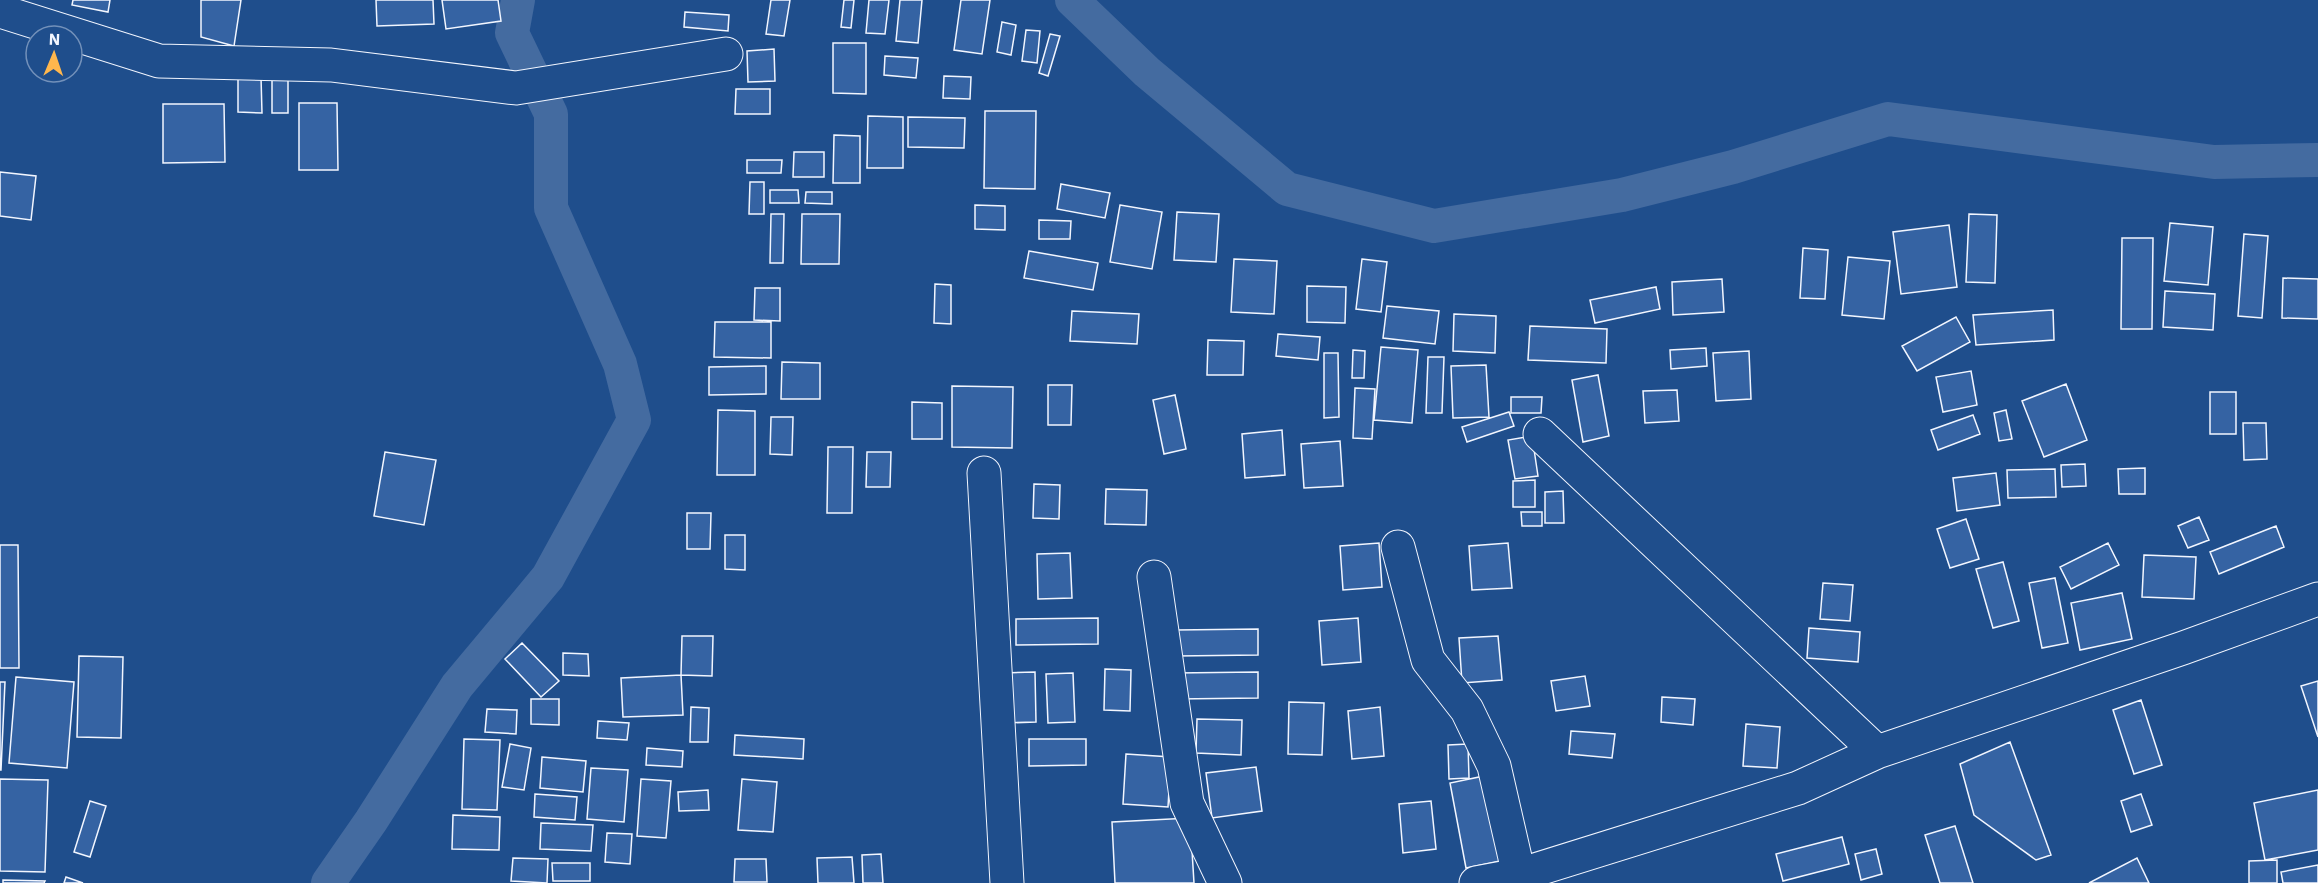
<svg xmlns="http://www.w3.org/2000/svg" width="2318" height="883" font-family="'IBM Plex Sans',sans-serif">
<style>
.lines{fill:none;stroke-linecap:round;stroke-linejoin:round}
.canal{stroke:#446ba0;stroke-width:34}
.building{fill:#3563a3;stroke:#f2f6ff;stroke-width:1.5}
.minor-casing{stroke:#f2f6ff;stroke-width:35}
.minor{stroke:#1f4e8c;stroke-width:33}
</style>
<rect width="100%" height="100%" fill="#1f4e8c"/>
<g class="lines">
<!-- canal -->
<path class="canal" d="M1072 0 1147 72 1287 189 1434 226 1622 195 1733 167 1888 119 2214 162 2318 160
M328 883 371 821 457 686 548 577 634 420 620 364 551 208V114L512 33 518 0"/>
</g>
<!-- building -->
<path class="building" d="M73 0H110L108 12 72 5Z
M201 0H241L234 46 201 37Z
M376 0H433L434 24 377 26Z
M442 0H498L501 21 446 29Z
M771 0H790L784 36 766 34Z
M844 0H854L851 28 841 27Z
M869 0H889L885 34 866 33Z
M900 0H922L918 43 896 41Z
M961 0H990L982 54 954 50Z
M685 12 729 15 728 31 684 27Z
M1002 22 1016 25 1011 55 997 52Z
M1026 30 1040 31 1037 63 1022 61Z
M1050 34 1060 36 1048 76 1039 73Z
M833 43H866V94L833 93Z
M774 49 775 81 748 82 747 51Z
M885 56 918 58 916 78 884 75Z
M272 69H288V113H272Z
M238 76 261 77 262 113 238 112Z
M944 76 971 77 970 99 943 98Z
M736 89H770V114H735Z
M299 103H337L338 170H299Z
M163 104H224L225 162 163 163Z
M985 111H1036L1035 189 984 188Z
M868 116 903 117V168H867Z
M908 117 965 118 964 148 908 147Z
M834 135 860 136V183H833Z
M794 152H824V177H793Z
M747 160H782L781 173H747Z
M0 172 36 176 31 220 0 216Z
M750 182H764V214H749Z
M1061 184 1110 193 1105 218 1057 209Z
M770 190H798L799 203H770Z
M806 192H832V204L805 203Z
M975 205 1005 206V230L975 229Z
M1120 205 1162 212 1152 269 1110 262Z
M1177 212 1219 214 1216 262 1174 260Z
M771 214H784L783 263H770Z
M802 214H840L839 264H801Z
M1969 214 1997 215 1995 283 1966 282Z
M1039 220 1071 221 1070 239H1039Z
M2170 223 2213 227 2208 285 2164 281Z
M1949 225 1957 287 1901 294 1893 232Z
M2244 234 2268 236 2262 318 2238 316Z
M2122 238H2153L2152 329H2121Z
M1803 248 1828 250 1825 299 1800 298Z
M1029 251 1098 263 1093 290 1024 278Z
M1848 257 1890 261 1884 319 1842 315Z
M1234 259 1277 261 1274 314 1231 312Z
M1362 259 1387 262 1381 312 1356 309Z
M2283 278 2318 279V319L2282 318Z
M1722 279 1724 312 1673 315 1672 282Z
M935 284 951 285V324L934 323Z
M1307 286 1346 287 1345 323 1307 322Z
M1656 287 1660 309 1595 323 1590 300Z
M755 288H780V321L754 320Z
M2165 291 2215 294 2213 330 2163 327Z
M1387 306 1439 311 1435 344 1383 338Z
M2053 310 2054 340 1976 345 1973 315Z
M1072 311 1139 314 1137 344 1070 341Z
M1454 314 1496 316 1495 353 1453 351Z
M1956 317 1970 342 1917 371 1902 346Z
M715 322H771V358L714 357Z
M1530 326 1607 329 1606 363 1528 360Z
M1278 334 1320 337 1318 360 1276 356Z
M1208 340 1244 341 1243 375H1207Z
M1381 347 1418 350 1412 423 1374 420Z
M1706 348 1707 366 1671 369 1670 350Z
M1353 350 1365 351 1364 378H1352Z
M1749 351 1751 399 1716 401 1713 353Z
M1324 353H1338L1339 417 1324 418Z
M1428 357H1444L1442 413H1426Z
M782 362 820 363V399H781Z
M1486 365 1489 417 1453 418 1451 366Z
M766 366V394L709 395V367Z
M1971 371 1977 405 1943 412 1936 377Z
M1598 375 1609 436 1583 442 1572 380Z
M2066 384 2087 440 2044 457 2022 401Z
M1048 385H1072L1071 425H1048Z
M952 386 1013 387 1012 448 952 447Z
M1355 388 1375 389 1372 439 1353 438Z
M1677 390 1679 421 1645 423 1643 391Z
M2210 392H2236V434H2210Z
M1175 395 1186 449 1164 454 1153 400Z
M1511 397H1542L1541 413H1511Z
M912 402 942 403V439H912Z
M718 410 755 411V475H717Z
M2006 410 2012 439 1999 441 1994 413Z
M1509 412 1514 426 1467 442 1462 427Z
M1973 415 1980 434 1938 450 1931 430Z
M771 417H793L792 455 770 454Z
M2243 423H2266L2267 459 2244 460Z
M1282 430 1285 475 1245 478 1242 434Z
M1532 436 1538 476 1515 479 1508 440Z
M1340 441 1343 486 1304 488 1301 444Z
M828 447H853L852 513H827Z
M385 452 436 460 424 525 374 516Z
M867 452H891L890 487H866Z
M2085 464 2086 486 2062 487 2061 465Z
M2145 468V494H2119L2118 469Z
M2055 469 2056 497 2008 498 2007 470Z
M1996 473 2000 505 1957 511 1953 478Z
M1535 480V507H1513V481Z
M1034 484 1060 485 1059 519 1033 518Z
M1106 489 1147 490 1146 525 1105 524Z
M1563 491 1564 523H1545V492Z
M1521 512H1542V526H1522Z
M687 513H711L710 549H687Z
M2199 517 2209 540 2188 548 2178 526Z
M1966 519 1979 559 1950 568 1937 529Z
M2276 526 2284 547 2219 574 2210 552Z
M725 535H745V570L725 569Z
M1379 543 1382 587 1343 590 1340 546Z
M1508 543 1512 588 1472 590 1469 546Z
M2108 543 2119 565 2071 589 2060 567Z
M0 545H18L19 668H0Z
M1070 553 1072 598 1038 599 1037 554Z
M2144 555 2196 557 2194 599 2142 597Z
M2003 562 2019 621 1993 628 1976 569Z
M2055 578 2068 643 2042 648 2029 583Z
M1823 583 1853 585 1850 621 1820 619Z
M2122 593 2132 639 2080 650 2071 603Z
M1098 618V644L1016 645V619Z
M1358 618 1361 662 1322 665 1319 621Z
M1809 628 1860 632 1858 662 1807 658Z
M1258 629V655L1176 656V630Z
M682 636H713L712 676 681 675Z
M1498 636 1502 680 1462 683 1459 638Z
M522 643 559 681 541 697 505 659Z
M563 653 588 654 589 676 563 675Z
M79 656 123 657 121 738 77 737Z
M1105 669 1131 670 1130 711 1104 710Z
M1035 672 1036 722 1004 723 1003 673Z
M1258 672V698L1176 699 1175 673Z
M1073 673 1075 722 1048 723 1046 674Z
M681 675 683 715 623 717 621 678Z
M1585 676 1590 706 1556 711 1551 681Z
M16 677 74 682 67 768 9 763Z
M2318 681V737L2301 686Z
M0 682H5L1 770H0Z
M1662 697 1695 699 1693 725 1661 722Z
M531 699H559V725L531 724Z
M2141 700 2162 765 2134 774 2113 710Z
M1289 702 1324 703 1322 755 1288 754Z
M691 707 709 708 708 742H690Z
M1380 707 1384 756 1352 759 1348 711Z
M487 709 517 710 516 734 485 732Z
M1197 719 1242 720 1241 755 1196 753Z
M598 721 629 723 627 740 597 738Z
M1746 724 1780 727 1777 768 1743 766Z
M1571 731 1615 734 1612 758 1569 754Z
M735 735 804 739 803 759 734 755Z
M464 739 500 740 497 810 462 809Z
M1029 739H1086V765L1029 766Z
M2010 742 2051 855 2036 860 1974 815 1960 764Z
M510 744 531 748 524 790 502 787Z
M1468 744 1469 778 1449 779 1448 745Z
M647 748 683 751 682 767 646 765Z
M1126 754 1171 757 1168 807 1123 804Z
M542 757 586 761 583 792 540 788Z
M1256 767 1262 811 1212 818 1206 773Z
M591 768 628 770 624 822 587 819Z
M1484 776 1500 861 1466 868 1450 783Z
M0 779 48 780 45 872 0 871Z
M641 779 671 781 666 838 637 836Z
M742 779 777 782 773 832 738 830Z
M708 790 709 810 679 811 678 792Z
M2318 790V850L2265 860 2254 803Z
M535 794 577 797 575 820 534 817Z
M2141 794 2152 825 2131 832 2121 801Z
M90 801 106 806 90 857 74 852Z
M1431 801 1436 849 1403 853 1399 804Z
M453 815 500 817 499 850 452 849Z
M1190 818 1194 883H1115L1112 822Z
M541 823 593 825 591 851 540 849Z
M1955 826 1973 883H1940L1925 835Z
M607 833 632 834 630 864 605 862Z
M1842 837 1849 864 1783 881 1776 854Z
M1876 849 1882 874 1861 880 1855 854Z
M881 854 883 883H863L862 855Z
M852 857 854 883H818L817 858Z
M513 858 548 859 547 883 511 881Z
M2137 858 2149 883H2089Z
M735 859H766L767 882H734Z
M2277 860V883H2249V861Z
M552 863H590V881H553Z
M2318 865V883H2283L2281 872Z
M66 877 83 883H64Z
M3 880 45 881 44 883H3Z"/>
<g class="lines">
<!-- minor casing -->
<g class="minor-casing">
<path id="minor" d="M0 11 159 61 331 65 516 88 726 54
M1540 434 1877 752
M984 473 1007 883
M1398 547 1428 660 1467 710 1494 766 1519 875
M1154 577 1187 803 1225 883
M1476 883 1519 875 1798 788 1877 752 2183 648 2318 599"/>
</g>
<!-- minor -->
<use href="#minor" class="minor"/>
</g>
<!-- north arrow -->
<g transform="translate(54 54) rotate(2)"><circle r="28" fill="#1f4e8c" stroke="#7391ba" stroke-width="1.5"/>
<path d="M0-4.5L10 22L0 15L-10 22Z" fill="#ffb74d"/>
<text y="-9" font-size="16" font-weight="bold" text-anchor="middle" fill="#f2f6ff">N</text>
</g>
</svg>
